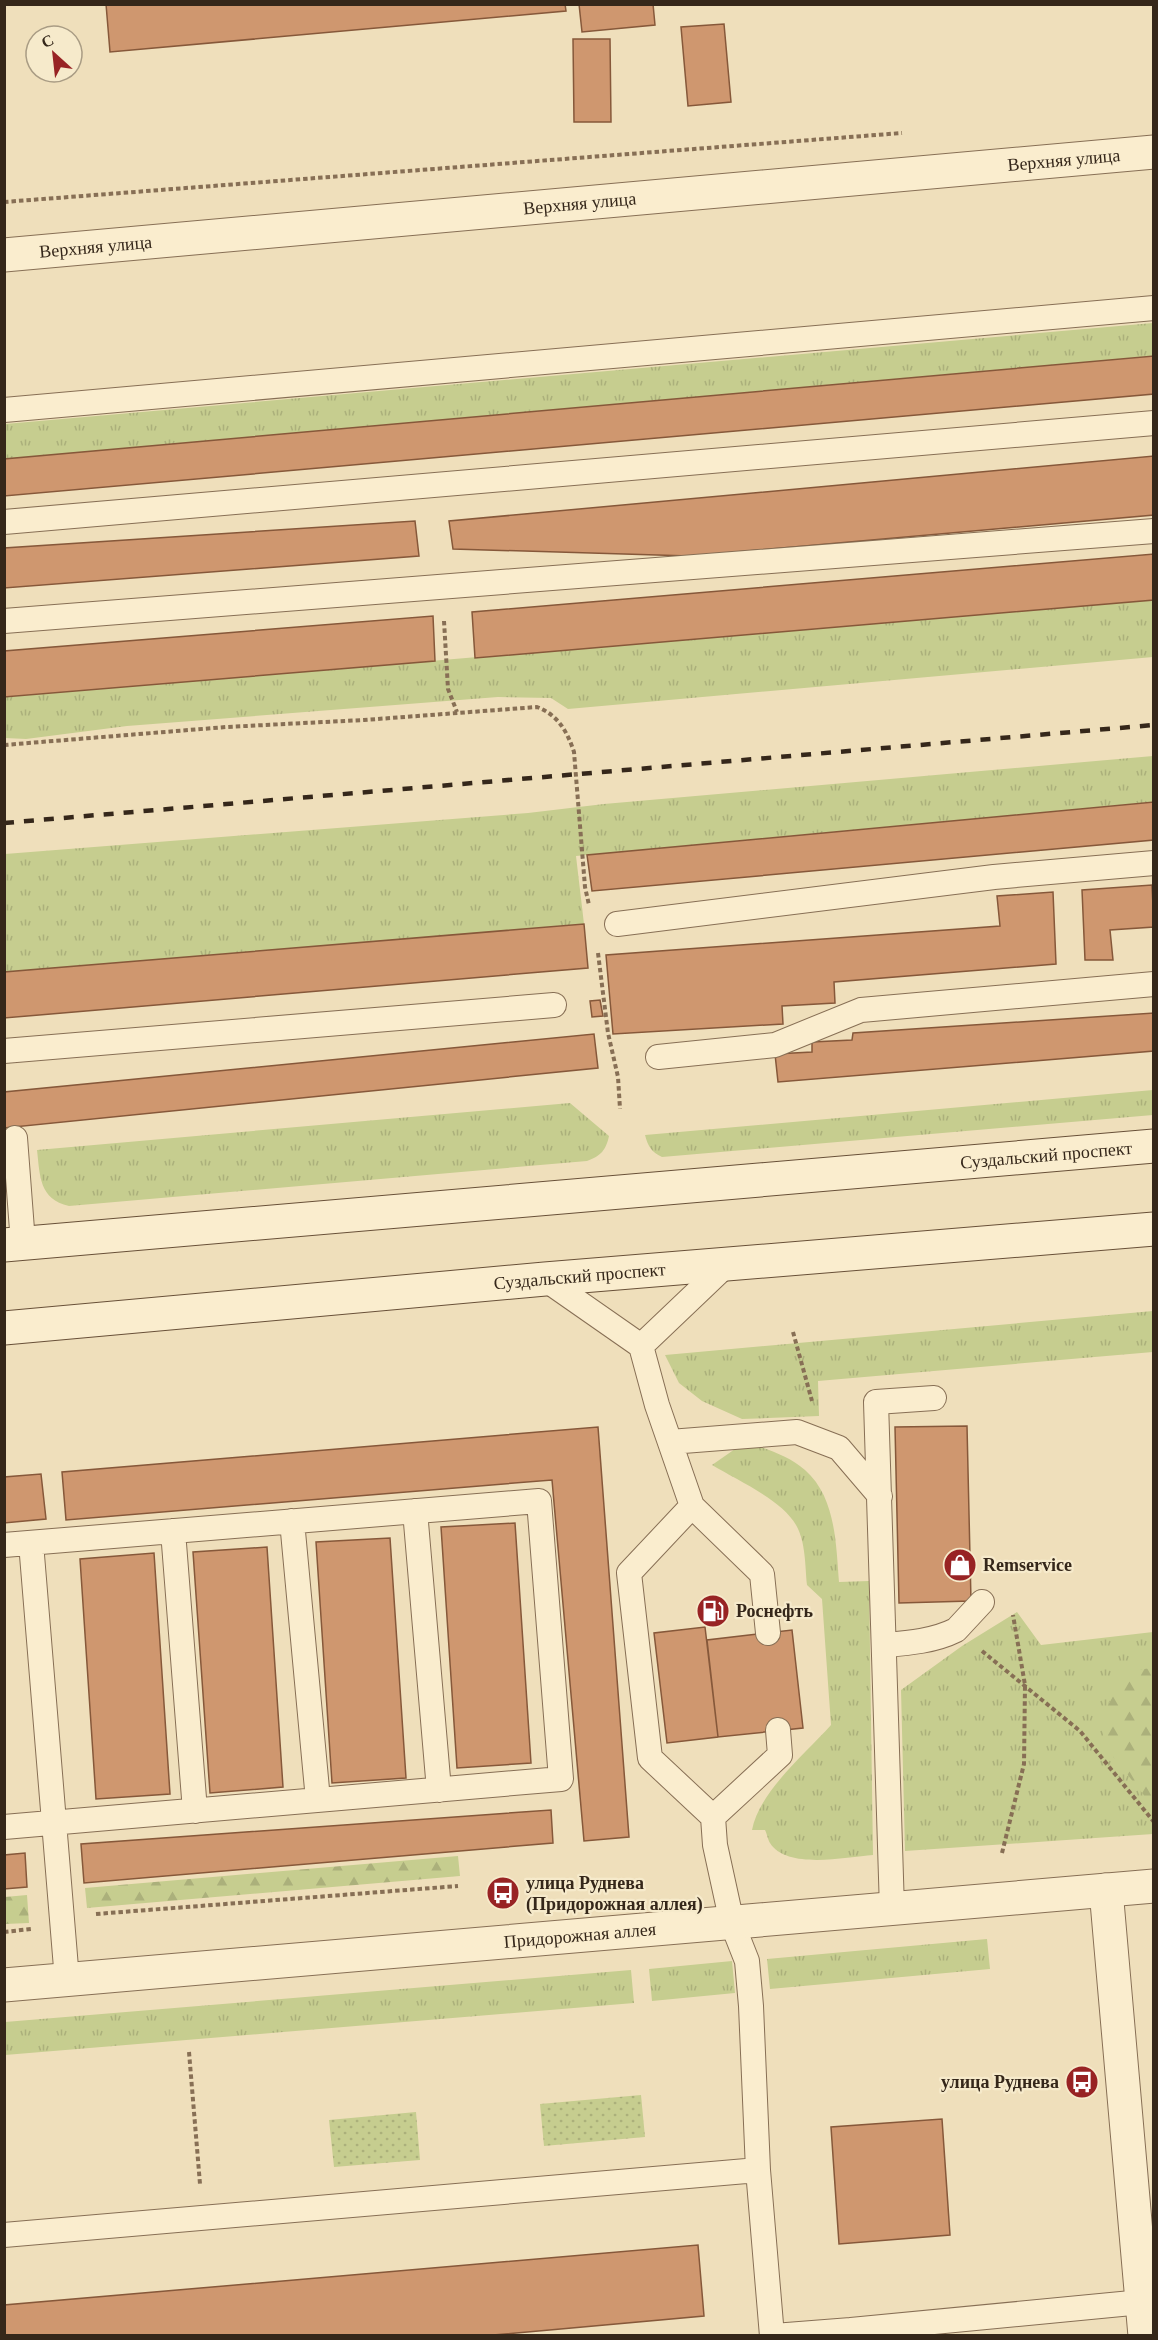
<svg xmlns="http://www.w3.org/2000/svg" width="1158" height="2340" font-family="'Times New Roman',serif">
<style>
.grass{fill:url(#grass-tufts)}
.forest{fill:url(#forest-firs)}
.park{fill:url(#park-dots)}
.building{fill:#cf976f;stroke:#86583a;stroke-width:1.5}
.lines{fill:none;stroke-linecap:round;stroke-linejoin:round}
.service-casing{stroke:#876f55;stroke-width:26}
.minor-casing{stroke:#876f55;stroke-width:35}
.tertiary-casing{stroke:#876f55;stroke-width:35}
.secondary-casing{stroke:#685038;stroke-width:35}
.path{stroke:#876f55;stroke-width:4;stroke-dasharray:4.5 3;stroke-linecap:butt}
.service{stroke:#faedce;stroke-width:24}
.minor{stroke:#faedce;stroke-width:33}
.tertiary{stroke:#faedce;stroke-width:33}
.secondary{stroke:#faedce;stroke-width:33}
.rail{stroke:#35271a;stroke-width:4.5;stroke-dasharray:10 10;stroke-linecap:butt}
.labels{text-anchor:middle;stroke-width:4.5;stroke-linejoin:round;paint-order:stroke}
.street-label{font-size:18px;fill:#35271a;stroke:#f6eacb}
.poi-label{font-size:18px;font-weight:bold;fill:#35271a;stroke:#f6eacb;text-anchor:start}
</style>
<defs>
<pattern id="grass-tufts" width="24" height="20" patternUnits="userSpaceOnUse" patternTransform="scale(1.5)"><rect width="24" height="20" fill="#c6cd8f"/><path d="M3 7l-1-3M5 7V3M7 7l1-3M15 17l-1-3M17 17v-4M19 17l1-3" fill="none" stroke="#abb07b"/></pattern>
<pattern id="forest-firs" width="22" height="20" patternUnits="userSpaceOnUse" patternTransform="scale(1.5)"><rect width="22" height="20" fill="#c6cd8f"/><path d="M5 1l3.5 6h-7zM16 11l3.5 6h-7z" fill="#abb07b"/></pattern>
<pattern id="park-dots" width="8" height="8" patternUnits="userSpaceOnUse" patternTransform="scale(1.5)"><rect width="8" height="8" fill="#c6cd8f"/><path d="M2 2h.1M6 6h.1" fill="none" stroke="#abb07b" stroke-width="1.8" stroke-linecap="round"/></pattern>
</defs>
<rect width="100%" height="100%" fill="#efdfbb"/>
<!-- grass -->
<path class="grass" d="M1153 323V356L5 459V424Z
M1153 600V657L568 709 551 698 498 697 127 726 26 739 5 738V697Z
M1153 756V802L576 856 584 924 5 972V854L528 813 604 804Z
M1153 1090V1115L662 1157C651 1152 648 1146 645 1135Z
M570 1103 609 1136C606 1150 601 1156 587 1161L69 1206C39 1199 40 1176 37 1150Z
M1153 1311V1352L818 1381 819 1416 742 1419 702 1401 679 1383 665 1355Z
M751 1444C770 1450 790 1457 805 1470 836 1497 836 1545 839 1582L869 1581 873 1855C846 1857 787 1870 770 1843 768 1840 767 1834 765 1830H752C759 1792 805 1754 831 1725L822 1599 807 1585C805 1567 806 1542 796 1525 782 1500 737 1480 712 1465L735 1449Z
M1017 1612 1041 1645 1153 1632V1834L905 1851 901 1690 962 1646Z
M987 1939 990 1969 770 1989 767 1959Z
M732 1961 735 1993 652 2001 649 1969Z
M631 1970 634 2003 5 2055V2022Z"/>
<!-- forest -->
<path class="forest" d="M1153 1668 1154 1804H1151L1103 1744V1714L1126 1671Z
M458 1856 460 1876 87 1908 85 1888Z
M27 1895 29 1923 5 1924V1897Z"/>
<!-- park -->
<path class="park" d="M641 2095 645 2137 544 2146 540 2104Z
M416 2112 420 2160 334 2167 329 2120Z"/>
<!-- building -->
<path class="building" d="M106 4H565L566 11 110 52Z
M579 4H653L655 25 582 32Z
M724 24 731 102 688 106 681 27Z
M573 39H610L611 122H574Z
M1154 356V394L4 496V459Z
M1154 456V515L690 556 453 549 449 521Z
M415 521 419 556 4 588V548Z
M1154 554V600L475 658 472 612Z
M433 616 435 661 4 697V651Z
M1154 802V840L592 891 587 855Z
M1152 885 1154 927 1110 930 1113 960H1085L1082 890Z
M1053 892 1056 964 834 982 835 1003 782 1006 783 1024 613 1034 606 955 1000 926 997 896Z
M584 924 588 968 4 1018V972Z
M600 1000 603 1016 592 1017 590 1001Z
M1154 1013V1051L778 1082 775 1054 812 1052V1042L852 1040 853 1033Z
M594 1034 598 1068 4 1128V1092Z
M967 1426 971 1601 899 1603 895 1427Z
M598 1427 629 1837 584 1841 552 1480 66 1520 62 1472Z
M41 1474 46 1519 4 1523V1477Z
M515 1523 531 1763 457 1768 441 1527Z
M390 1538 406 1778 332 1783 316 1542Z
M267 1547 283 1787 210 1793 193 1552Z
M154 1553 170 1794 96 1799 80 1559Z
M705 1627 718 1737 667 1743 654 1633Z
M792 1630 803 1728 718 1737 707 1640Z
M551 1810 553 1843 84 1883 81 1844Z
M25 1853 27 1887 4 1889V1855Z
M942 2119 950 2235 839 2244 831 2127Z
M698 2245 704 2316 482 2336H4V2305Z"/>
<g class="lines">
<!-- service casing -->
<g class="service-casing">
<path id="service" d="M4 410 1154 308
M4 522 1154 423
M4 621 1154 531
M617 924 994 877 1154 863
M4 1051 554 1005
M658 1057 775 1045 861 1010 1154 984
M15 1138 23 1243
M545 1279 641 1346 657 1405 692 1506 762 1574 768 1633
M641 1346 726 1265
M670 1442 797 1432 839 1448 880 1496
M692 1506 629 1573 650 1758 713 1817 715 1845 732 1923 747 1961 751 2006 758 2170 772 2336
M415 1511 439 1790
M292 1521 318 1800
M173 1531 195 1811
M31 1543 67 1980
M4 1545 539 1501 561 1779 4 1827
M885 1645C909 1643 934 1641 956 1630L982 1602
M713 1817 780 1755 778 1730
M892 1909 876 1402 934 1398
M4 2235 758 2170
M851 2330 1142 2302
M774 2336 851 2330 852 2336"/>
</g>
<!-- minor casing -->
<g class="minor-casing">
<path id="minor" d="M1106 1890 1145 2336"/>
</g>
<!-- tertiary casing -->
<g class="tertiary-casing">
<g id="tertiary">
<path id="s1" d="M4 255 1154 152"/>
<path id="s2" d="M4 1985 1154 1886"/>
</g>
</g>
<!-- secondary casing -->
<g class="secondary-casing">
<g id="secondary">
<path id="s3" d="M4 1245 1154 1146"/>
<path id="s4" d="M4 1328 545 1279 1154 1229"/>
</g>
</g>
<!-- path -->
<path class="path" d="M4 202 902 133
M444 621 448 689 457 712
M4 745 226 727 364 720 537 707C558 715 567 731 574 752L585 887 589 905
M598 953 608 1033 618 1077 620 1109
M793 1332 812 1401
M982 1651 1080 1731 1154 1822
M1002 1853 1024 1764 1025 1685 1013 1615
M96 1914 458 1886
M4 1932 31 1929
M189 2052 200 2184"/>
<!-- service -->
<use href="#service" class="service"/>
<!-- minor -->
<use href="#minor" class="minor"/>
<!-- tertiary -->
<use href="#tertiary" class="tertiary"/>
<!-- secondary -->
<use href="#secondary" class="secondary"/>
<!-- rail -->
<path class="rail" d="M4 823 1154 725"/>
</g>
<!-- icons -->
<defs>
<g id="shop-disc" transform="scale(1.725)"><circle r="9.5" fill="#982324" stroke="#f6eacb"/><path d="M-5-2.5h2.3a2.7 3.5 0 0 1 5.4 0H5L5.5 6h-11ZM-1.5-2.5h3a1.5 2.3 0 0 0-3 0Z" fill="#fff"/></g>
<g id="fuel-disc" transform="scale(1.725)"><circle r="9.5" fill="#982324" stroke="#f6eacb"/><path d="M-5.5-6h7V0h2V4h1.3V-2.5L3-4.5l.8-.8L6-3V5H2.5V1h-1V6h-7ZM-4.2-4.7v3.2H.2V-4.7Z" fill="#fff"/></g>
<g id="bus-disc" transform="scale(1.725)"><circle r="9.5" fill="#982324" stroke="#f6eacb"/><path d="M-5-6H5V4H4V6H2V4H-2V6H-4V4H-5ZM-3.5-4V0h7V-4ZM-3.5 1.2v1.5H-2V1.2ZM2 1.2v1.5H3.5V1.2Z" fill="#fff"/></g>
</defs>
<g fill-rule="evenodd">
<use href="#shop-disc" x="960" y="1565"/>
<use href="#fuel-disc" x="713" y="1611"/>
<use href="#bus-disc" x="503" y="1893"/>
<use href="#bus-disc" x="1082" y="2082"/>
</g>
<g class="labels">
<!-- street labels -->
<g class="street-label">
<text dy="6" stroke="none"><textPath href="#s1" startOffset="1064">Верхняя улица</textPath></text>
<text dy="6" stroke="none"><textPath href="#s1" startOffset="578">Верхняя улица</textPath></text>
<text dy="6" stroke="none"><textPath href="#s1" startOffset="92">Верхняя улица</textPath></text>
<text dy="6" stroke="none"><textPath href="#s3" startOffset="1046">Суздальский проспект</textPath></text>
<text dy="6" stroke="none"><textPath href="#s4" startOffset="578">Суздальский проспект</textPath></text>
<text dy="6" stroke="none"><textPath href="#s2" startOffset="578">Придорожная аллея</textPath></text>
</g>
<!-- poi labels -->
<g class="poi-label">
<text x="983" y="1571">Remservice</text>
<text x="736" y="1617">Роснефть</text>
<text x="526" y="1889">улица Руднева<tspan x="526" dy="21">(Придорожная аллея)</tspan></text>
<text x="1059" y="2088" text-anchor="end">улица Руднева</text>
</g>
</g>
<!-- border -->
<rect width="1158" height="2340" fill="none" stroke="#35271a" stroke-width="12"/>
<!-- north arrow -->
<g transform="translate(54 54) rotate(333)"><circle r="28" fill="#f6eacb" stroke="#a99c84" stroke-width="1.5"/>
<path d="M0-4.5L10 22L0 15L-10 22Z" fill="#982324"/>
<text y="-9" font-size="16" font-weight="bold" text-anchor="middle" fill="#35271a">С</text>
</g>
</svg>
